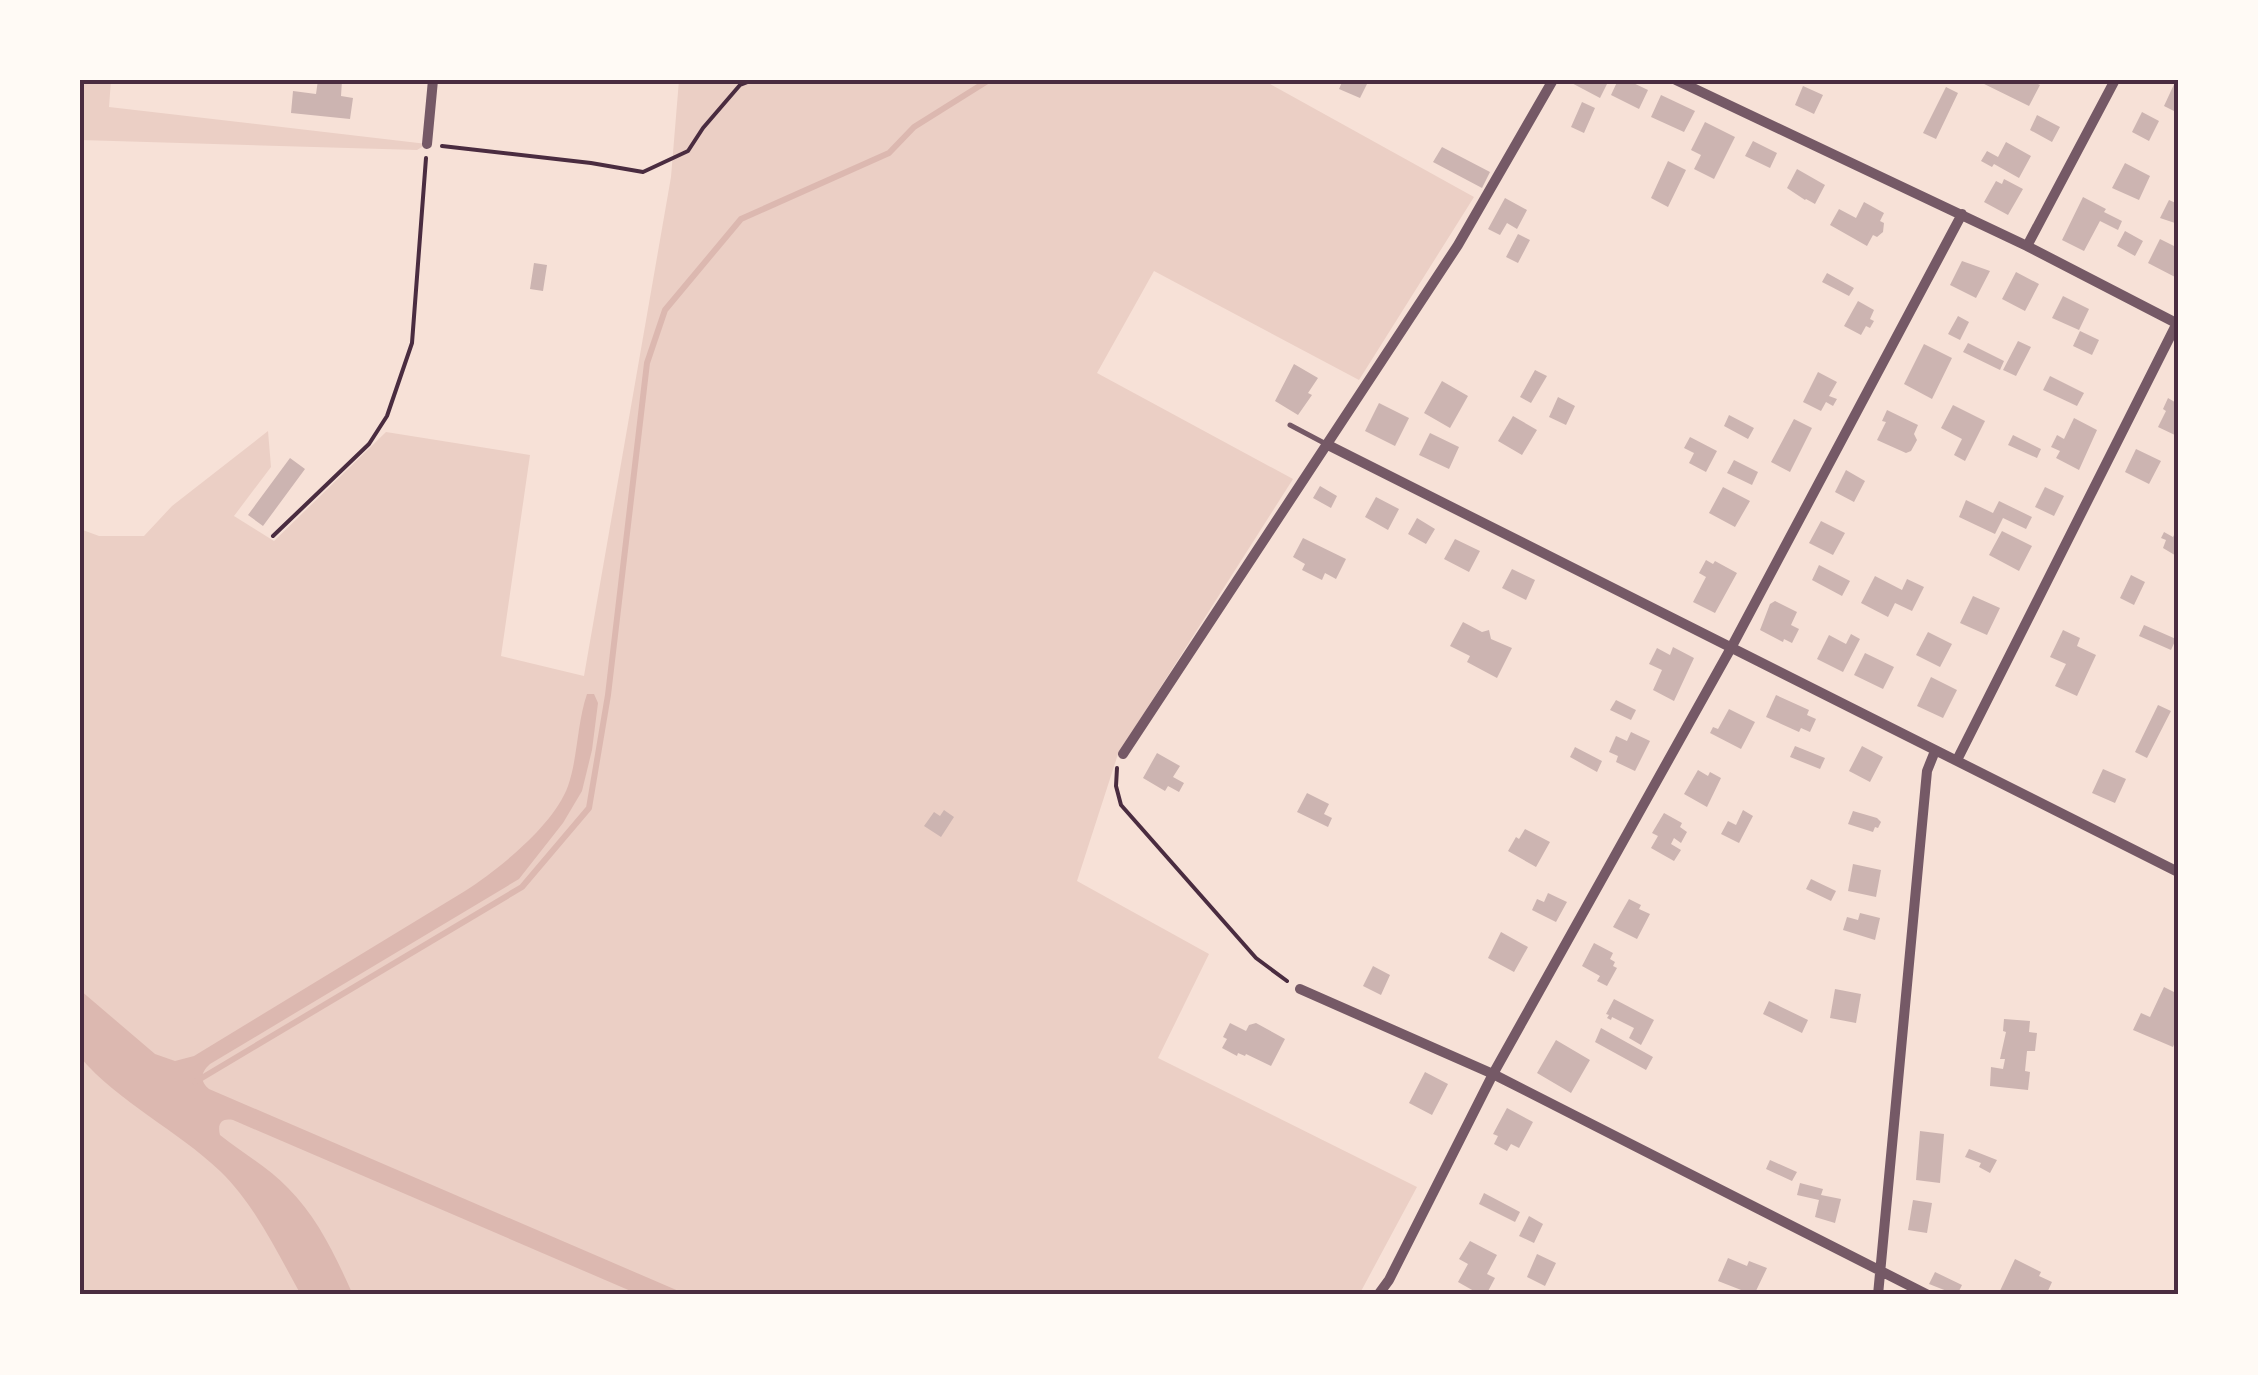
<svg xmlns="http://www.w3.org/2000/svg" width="2258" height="1375" font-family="'PT Sans Narrow',sans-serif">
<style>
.green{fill:#ebcfc5}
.water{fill:#dcb8b0}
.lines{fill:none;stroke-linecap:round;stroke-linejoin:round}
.stream{stroke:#dcb8b0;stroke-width:6}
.building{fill:#ccb4b1}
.path{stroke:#4a2c40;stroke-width:4}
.service{stroke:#755966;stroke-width:5}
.minor{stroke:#755966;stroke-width:10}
.neatline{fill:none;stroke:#4a2c40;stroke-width:4}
</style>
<rect width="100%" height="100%" fill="#f7e1d7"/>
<!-- green -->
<path class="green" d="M80 80H111L109 107 427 144 417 150 80 140Z
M679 80H1263L1474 197 1359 380 1154 271 1097 373 1293 479 1118 754 1077 881 1209 954 1158 1058 1417 1187 1359 1295H80V529L99 536H144L172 506 268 431 271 467 234 516 274 541 386 432 530 455 501 656 584 676 671 177Z"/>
<!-- water -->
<path class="water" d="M587 694H594L598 703 592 750 582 791 563 823 519 879 210 1064C201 1072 199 1081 209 1089L688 1295H640L233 1120C222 1118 217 1123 220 1135 242 1153 268 1167 288 1188 318 1218 336 1257 353 1295H301C277 1252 255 1205 220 1171 177 1130 118 1102 80 1057V990L155 1054 175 1061 194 1056 465 891C499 869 554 825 568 786 578 757 577 723 587 694Z"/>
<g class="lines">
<!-- stream -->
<path class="stream" d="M195 1082 522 887 589 808 608 695 647 363 665 310 741 219 889 153 914 127 989 80"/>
</g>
<!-- building -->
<path class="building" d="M318 80H342L341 96 353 98 350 119 291 113 293 91 316 94Z
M1343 80H1369L1360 98 1339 89Z
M1566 80H1609L1600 98Z
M1618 80H1627L1648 90 1639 109 1611 95Z
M1976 80H2030L2040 85 2029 106Z
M2176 80H2178V113L2164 106Z
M1803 86 1823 95 1814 114 1795 105Z
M1946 87 1958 93 1936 139 1923 133Z
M1661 95 1695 111 1684 132 1651 117Z
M1582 102 1595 108 1584 133 1571 127Z
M2142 112 2159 121 2149 141 2132 132Z
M2037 115 2060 127 2052 142 2030 130Z
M1705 122 1735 137 1714 179 1694 169 1701 155 1691 150Z
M1753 141 1777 153 1770 168 1745 156Z
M2006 142 2031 156 2019 178 1994 164 1992 167 1981 161 1987 151 1998 157Z
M1442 147 1490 172 1482 188 1433 162Z
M1668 161 1686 170 1668 207 1651 198Z
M2125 163 2150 176 2139 200 2112 188Z
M1797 169 1825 185 1815 204 1806 199 1805 200 1787 188Z
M2004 179 2023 189 2008 215 1984 202 1996 181 2002 184Z
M2083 197 2106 209 2104 212 2122 221 2118 230 2100 221 2084 251 2062 240Z
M1505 198 1527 210 1517 229 1507 223 1500 235 1488 229Z
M2169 200 2178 204V224L2160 218Z
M1864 202 1884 213 1880 221 1884 223 1883 232 1877 237 1873 235 1867 246 1830 225 1839 209 1856 218Z
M2125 231 2143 241 2135 256 2117 246Z
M1518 234 1530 240 1518 263 1506 257Z
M2160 239 2178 248V270L2175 277 2148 263Z
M1962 261 1990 271 1976 298 1950 285Z
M534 263 547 265 543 291 530 289Z
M2016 272 2039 284 2025 311 2002 299Z
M1827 273 1854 288 1849 296 1822 282Z
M2063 296 2089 309 2079 330 2052 318Z
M1858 301 1874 310 1870 319 1874 321 1870 328 1866 326 1861 335 1844 326Z
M1958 316 1969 322 1960 340 1948 334Z
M2080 331 2099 340 2092 355 2073 346Z
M2018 341 2031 347 2016 376 2003 370Z
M1968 343 2004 361 2000 370 1963 352Z
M1924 344 1952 358 1932 399 1904 384Z
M1294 364 1318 378 1308 393 1312 395 1298 415 1275 401Z
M1535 370 1547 376 1531 403 1520 397Z
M1818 372 1837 382 1829 396 1837 399 1833 406 1826 402 1821 411 1803 402Z
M2050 376 2084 393 2077 406 2043 390Z
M1442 381 1468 396 1450 428 1424 413Z
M1558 397 1575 406 1566 425 1549 417Z
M2168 398 2178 404 2177 436 2158 427 2166 411 2163 409Z
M1379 403 1409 418 1395 446 1365 431Z
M1953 405 1985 421 1965 461 1954 455 1962 439 1941 428Z
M1887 410 1918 425 1914 434 1917 440 1911 451 1906 453 1877 440 1886 422 1882 421Z
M1729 415 1754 428 1748 439 1724 426Z
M1513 416 1537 430 1522 455 1498 441Z
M2074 418 2097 430 2079 470 2056 458 2060 451 2051 447 2057 435 2064 439Z
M1794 419 1812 428 1790 472 1771 462Z
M1430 433 1459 447 1449 469 1419 455Z
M2013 435 2041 449 2037 458 2008 445Z
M1690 437 1717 451 1706 472 1689 463 1694 453 1684 448Z
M2136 449 2161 461 2149 484 2125 472Z
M290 458 305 469 263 526 248 515Z
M1734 460 1758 472 1752 485 1727 473Z
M1846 470 1865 481 1854 502 1835 492Z
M1320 486 1337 496 1331 508 1313 498Z
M1723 487 1750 501 1735 527 1709 513Z
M2045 487 2064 496 2054 516 2035 507Z
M1376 497 1399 509 1388 530 1365 517Z
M1966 500 1993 513 1999 501 2032 517 2026 529 2003 518 1995 534 1959 517Z
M1417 518 1435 529 1426 544 1408 534Z
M1821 521 1845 533 1833 555 1809 543Z
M2178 527V557L2163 548 2166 540 2161 538 2164 532 2173 537Z
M2002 531 2032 546 2019 571 1989 555Z
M1303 538 1346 559 1336 579 1325 573 1322 580 1302 570 1305 564 1293 557Z
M1455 539 1480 551 1469 572 1444 559Z
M1706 560 1713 564 1715 561 1737 573 1715 613 1693 602 1706 577 1699 573Z
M1819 565 1850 581 1842 596 1812 580Z
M1512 569 1535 580 1526 600 1502 588Z
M2131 575 2145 582 2134 605 2120 598Z
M1875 576 1902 590 1907 579 1924 587 1912 611 1895 603 1888 617 1861 603Z
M1973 596 2000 608 1987 635 1960 623Z
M1775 601 1797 612 1791 625 1799 629 1792 643 1784 639 1783 642 1760 630 1770 604Z
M1463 622 1482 632 1489 630 1491 639 1512 648 1497 678 1467 662 1470 656 1450 646Z
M2144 625 2176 639 2171 650 2139 636Z
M2063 630 2080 638 2077 646 2096 655 2077 696 2055 686 2066 664 2050 657Z
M1928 632 1952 644 1940 667 1916 655Z
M1851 634 1860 639 1843 672 1817 659 1829 635 1846 644Z
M1673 647 1694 658 1674 701 1653 690 1662 670 1649 664 1657 648 1670 655Z
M1865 653 1894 667 1883 689 1854 675Z
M1931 677 1957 690 1943 718 1917 706Z
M1776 695 1809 710 1807 715 1816 719 1810 732 1801 728 1799 732 1766 717Z
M1616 700 1636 710 1631 720 1610 710Z
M2158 705 2171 711 2147 758 2135 752Z
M1729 709 1755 722 1741 749 1710 733 1713 727 1718 729Z
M1631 732 1650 741 1635 771 1616 762 1618 756 1609 752 1616 736 1627 741Z
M1795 746 1825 758 1820 769 1790 757Z
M1862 746 1883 757 1870 782 1849 771Z
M1575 747 1602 761 1597 772 1570 757Z
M1157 753 1180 766 1173 777 1184 783 1179 792 1168 786 1165 791 1143 778Z
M2103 769 2126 779 2115 803 2092 793Z
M1698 770 1708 776 1710 772 1721 778 1707 807 1684 794Z
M1307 793 1329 804 1324 814 1332 818 1328 827 1297 812Z
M944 810 954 817 941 837 924 826 934 812 940 816Z
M1743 810 1753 816 1739 843 1721 834 1728 821 1736 825Z
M1853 811 1877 818 1881 822 1878 828 1875 827 1873 832 1848 824Z
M1664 813 1682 823 1680 827 1687 832 1681 843 1674 838 1671 844 1681 850 1674 861 1651 848 1658 836 1652 833Z
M1525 829 1550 842 1536 867 1508 851 1516 837 1519 839Z
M1853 864 1881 870 1876 897 1848 891Z
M1811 879 1836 891 1831 901 1806 889Z
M1548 893 1567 902 1556 922 1532 910 1537 899 1544 902Z
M1629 899 1641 905 1639 909 1650 914 1637 939 1613 927Z
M1860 913 1880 918 1875 940 1843 930 1847 917 1858 920Z
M1501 932 1528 947 1514 972 1488 958Z
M1594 943 1613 953 1610 959 1615 962 1613 966 1617 968 1607 986 1597 981 1600 976 1582 966Z
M1373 966 1390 975 1381 995 1363 986Z
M2164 987 2178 994V1035L2173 1047 2133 1030 2141 1013 2150 1017Z
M1835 989 1861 994 1856 1023 1830 1018Z
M1614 999 1654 1020 1641 1045 1629 1038 1634 1028 1612 1017 1611 1020 1607 1018 1609 1015 1606 1014Z
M1769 1001 1808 1020 1802 1033 1763 1014Z
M2004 1019 2030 1021 2029 1032 2037 1033 2035 1051H2027L2025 1071 2030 1072 2028 1090 1990 1086 1991 1067 2003 1069 2005 1059H2000L2006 1032 2003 1031Z
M1230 1023 1246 1031 1249 1025 1256 1023 1285 1039 1271 1066 1246 1054 1245 1056 1238 1053 1237 1056 1222 1048 1227 1039 1223 1037Z
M1601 1028 1653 1057 1646 1070 1595 1042Z
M1556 1040 1590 1060 1571 1093 1537 1073Z
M1425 1072 1448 1084 1432 1115 1409 1103Z
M1507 1108 1533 1122 1519 1148 1511 1144 1507 1151 1494 1144 1498 1136 1493 1134Z
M1920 1131 1944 1134 1940 1183 1916 1180Z
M1969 1149 1997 1160 1990 1173 1979 1167 1981 1163 1965 1157Z
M1770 1160 1797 1172 1792 1181 1766 1169Z
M1800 1183 1823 1189 1821 1195 1841 1199 1835 1223 1815 1217 1819 1200 1797 1195Z
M1484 1193 1520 1212 1515 1222 1479 1204Z
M1913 1200 1932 1203 1927 1233 1908 1230Z
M1529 1216 1543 1224 1534 1243 1519 1236Z
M1470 1241 1497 1255 1487 1274 1495 1278 1486 1295H1481L1458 1282 1468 1264 1459 1259Z
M1537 1254 1556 1263 1545 1286 1527 1277Z
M1728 1258 1747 1266 1749 1261 1767 1268 1754 1295 1718 1281Z
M2015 1259 2041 1272 2039 1276 2052 1282 2046 1295H1998Z
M1935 1272 1962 1285 1957 1295 1929 1284Z"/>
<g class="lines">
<!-- path -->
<path class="path" d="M442 146 591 163 643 172 688 151 703 128 740 85 753 80
M273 536 369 444 387 416 412 343 426 158
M1117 768 1116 786 1121 805 1256 958 1287 981"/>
<!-- service -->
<path class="service" d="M1290 425 1326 444"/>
<!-- minor -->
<path class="minor" d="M1676 80 2027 246 2178 324
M427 144 433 80
M2027 246 2115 80
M1328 445 2178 872
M1123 754 1458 245 1553 80
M1957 760 2177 323
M1300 989 1493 1074 1928 1295
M1378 1295 1389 1280 1493 1074 1731 648 1962 214
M1878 1295 1927 771 1935 751"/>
</g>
<!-- border -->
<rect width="2258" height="1375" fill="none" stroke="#fffaf5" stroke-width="165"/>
<rect x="82" y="82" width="2094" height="1210" class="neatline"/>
</svg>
